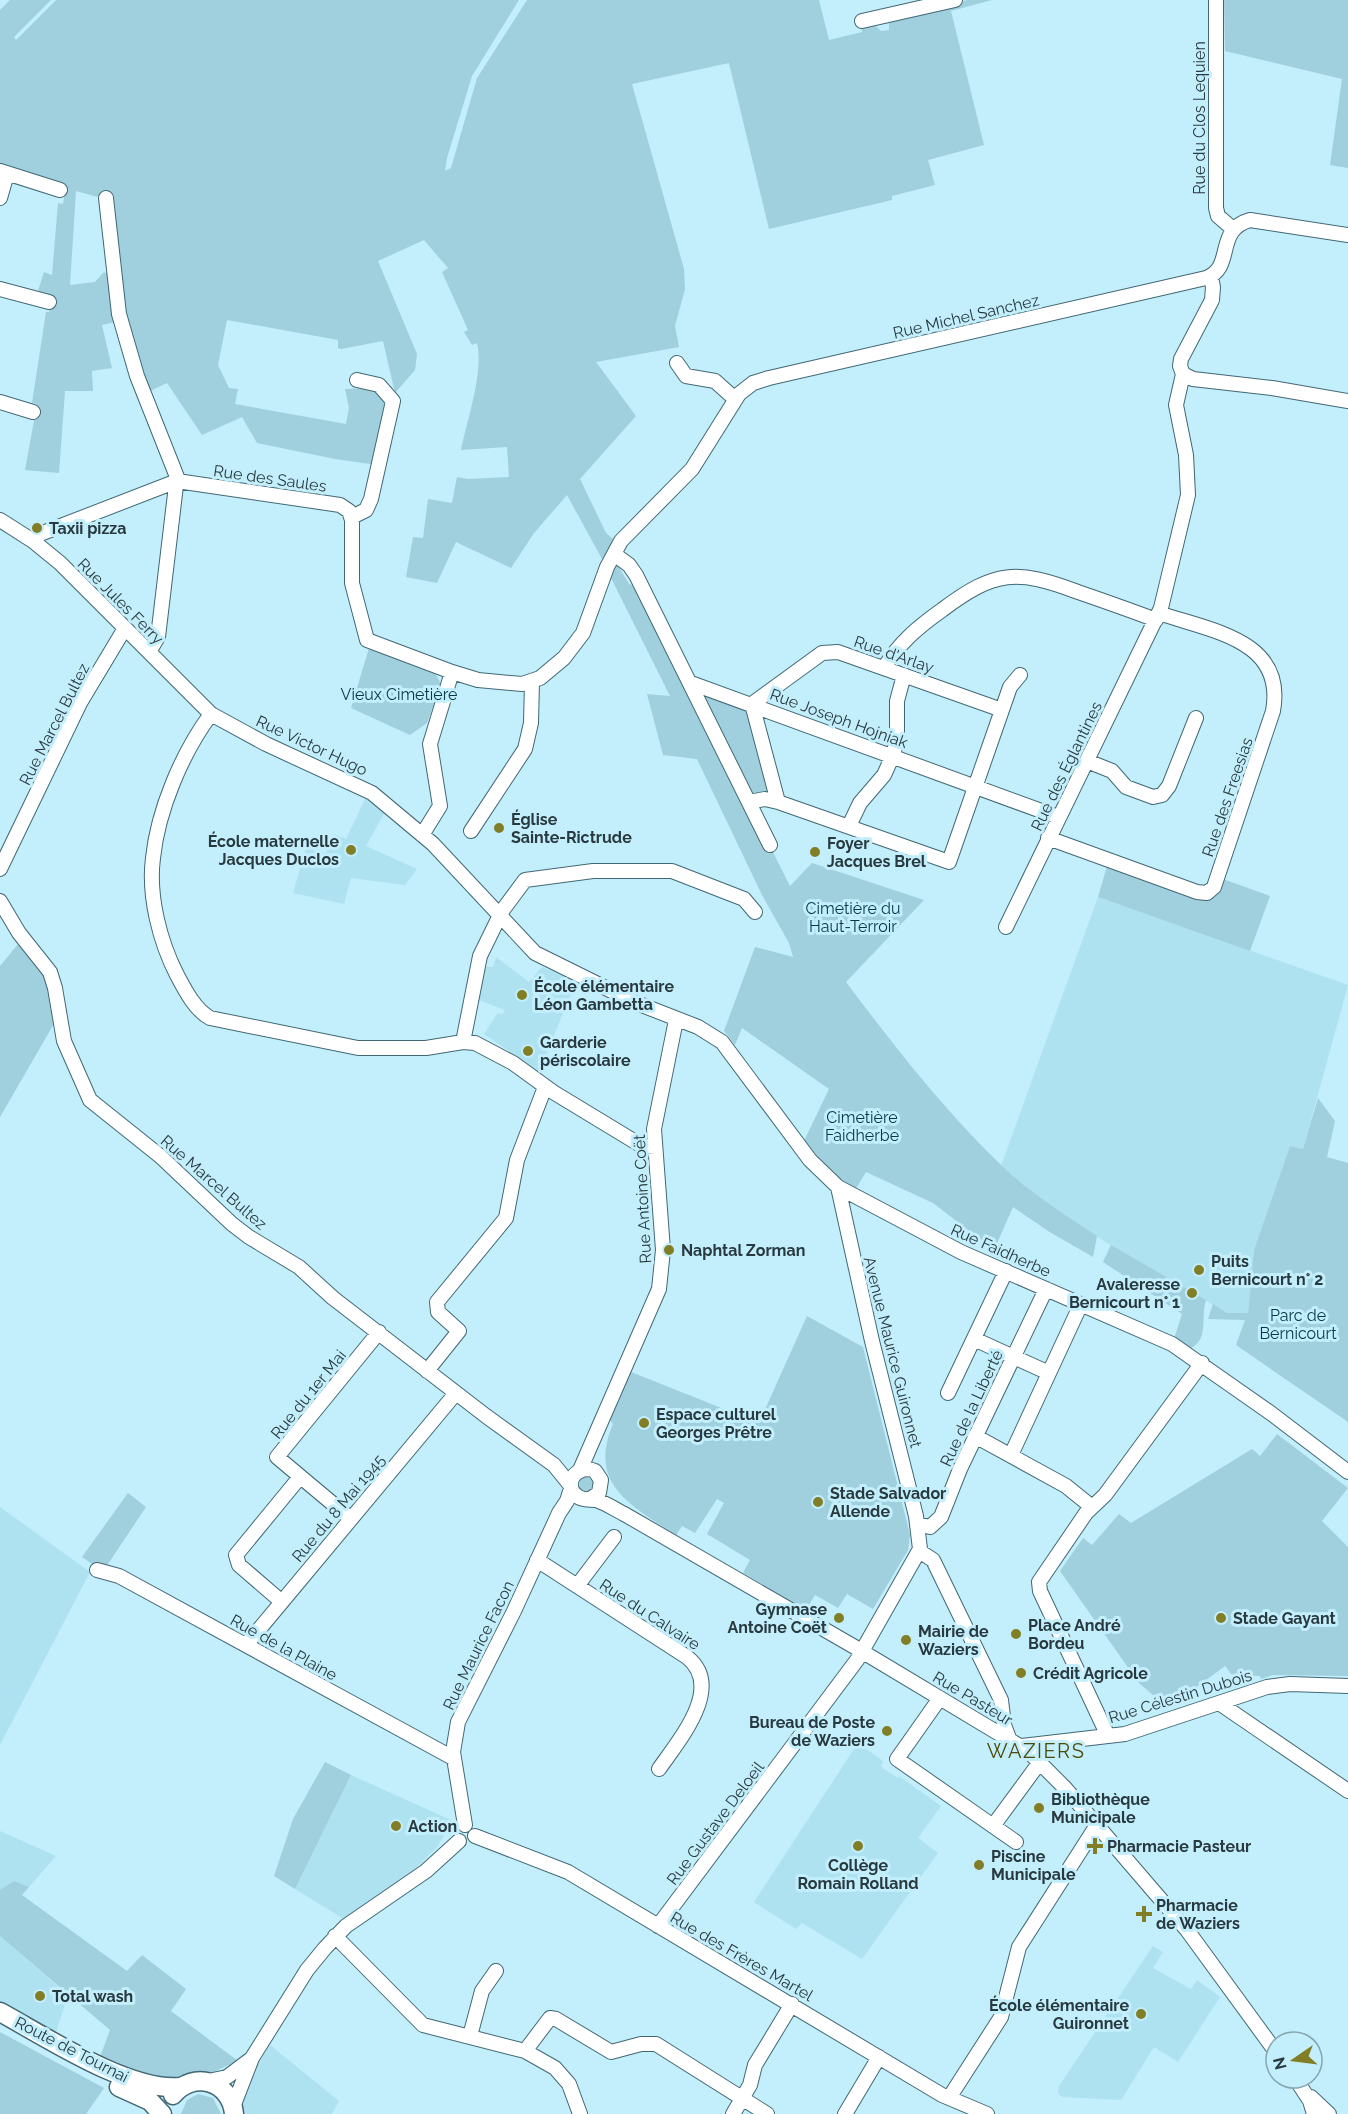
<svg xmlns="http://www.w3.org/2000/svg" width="1348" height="2114" font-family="Raleway,sans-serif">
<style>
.built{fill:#aee2f1}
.green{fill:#a0cfde}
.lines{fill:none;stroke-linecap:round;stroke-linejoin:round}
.minor-casing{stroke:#416874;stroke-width:16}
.major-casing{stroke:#416874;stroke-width:21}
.minor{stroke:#fff;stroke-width:14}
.major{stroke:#fff;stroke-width:18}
.poi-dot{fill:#827e26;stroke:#c3eefc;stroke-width:2}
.labels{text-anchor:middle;stroke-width:6;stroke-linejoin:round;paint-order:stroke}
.street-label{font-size:16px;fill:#28393f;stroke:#c3eefc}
.poi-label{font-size:16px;font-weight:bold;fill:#28393f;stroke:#c3eefc;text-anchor:start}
.park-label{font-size:16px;fill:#063945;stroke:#c3eefc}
.quarter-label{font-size:20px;letter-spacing:1.5px;fill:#4d4b0b;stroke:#c3eefc}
</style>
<rect width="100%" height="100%" fill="#c3eefc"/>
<!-- built -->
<path class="built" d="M366 797 385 812 366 846 417 869 405 885 351 878 344 904 293 893 306 848 326 853 334 834 346 839Z
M1098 897 1348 985 1303 1149 1290 1146 1254 1250 1248 1313H1227L1107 1243 1042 1200 1001 1166Z
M496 957 529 982 542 967 564 976 561 986 572 991 539 1072 484 1034 498 1013 502 1015 505 1010 473 998 480 967H493Z
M0 1507 90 1572 0 1745Z
M858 1743 883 1761 881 1766 884 1769 898 1778 899 1776 941 1806 918 1838 938 1853 862 1959 802 1923 796 1929 754 1902Z
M351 1775 453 1821 437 1847 416 1868 344 1919 295 1889Z
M0 1831 56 1856 22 1895 0 1914Z
M0 1936 68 1995 56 2032 0 2004Z
M1153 1946 1163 1952 1153 1968 1191 1989 1197 1980 1220 1997 1178 2062 1154 2047 1121 2100 1062 2097 1058 2093 1059 2086Z
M270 2045 339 2101 332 2114H234L253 2073Z"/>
<!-- green -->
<path class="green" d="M10 0H51L14 37 16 40 56 0H519L472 76 447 158 445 171 451 168 477 78 527 0H819L829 40 862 32 861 25 874 24 881 31 889 30V21L967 0H992L951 11 984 145 928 160 935 185 892 196V200L769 229 729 63 632 84 684 269 685 289 675 326 679 347 596 362 636 416 580 479 606 533 614 540 602 559 567 495 534 533 511 568 456 542 437 583 406 577 413 537 423 538 428 499 452 503 457 477 468 479 509 477 507 447 461 450C467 421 484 371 477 343L472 345 464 332 468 330 442 272 448 268 424 240 378 261 417 354 415 370 395 393 383 341 341 349 338 348V340L227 320 218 365 229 388 238 389 235 404 346 424 349 408 345 389 375 388 389 403 377 465 335 459 257 443 242 417 202 435 167 383 150 391C120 350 115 251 109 200L76 191 70 285 95 282 103 273 110 272C113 289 111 304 115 322L102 325 112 368 92 371 93 391H65L59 473 25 470 37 404 32 403 46 312H49L52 295 38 291 44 272 52 275 58 203 63 204 66 186 0 166V10Z
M1224 0H1348V168L1330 165 1342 79 1225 51Z
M617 564 629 584 639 588 790 886 812 863 924 900 846 982C894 1046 944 1110 1001 1165 1030 1193 1064 1214 1097 1236L1093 1257 1048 1231 1013 1207 994 1250 933 1203 866 1172 855 1190 829 1170 804 1141 829 1089 742 1028 735 1045 724 1031 755 947 793 957 789 943 762 895 697 759 663 755 647 694 670 696 611 578Z
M369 648 434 671 441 684 427 723 410 735 351 708Z
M706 694 749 710 773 797 751 798 702 698Z
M1107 866 1201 899C1216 900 1219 892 1223 879L1270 896 1250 951 1098 897Z
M19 943 49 980 55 1022 0 1117V966Z
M1318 1098 1335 1121 1327 1157 1348 1163V1422L1236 1345 1245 1320 1208 1319 1213 1304 1227 1313H1248L1254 1250 1290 1146 1303 1149Z
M1111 1245 1206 1300C1200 1319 1210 1340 1189 1349L1174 1339 1182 1314 1103 1262Z
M807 1316 863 1347 910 1535 908 1550 873 1609 847 1594 838 1608 815 1595 806 1610 743 1573 750 1560 707 1534 724 1503 717 1499 695 1533 682 1526 676 1535C632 1506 587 1485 613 1424L609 1419 631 1372 759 1423Z
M1277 1434 1348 1488 1322 1521 1348 1547V1676L1273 1675 1261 1679 1260 1676 1232 1675 1225 1666 1168 1708 1139 1683 1060 1571 1083 1538 1092 1545 1119 1514 1131 1523 1252 1449 1260 1456Z
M579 1484a7 7 0 1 1 14 0a7 7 0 1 1-14 0Z
M128 1493 146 1507 104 1570 98 1568 82 1557Z
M325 1762 351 1775 295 1889 274 1876 293 1819Z
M14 1881 29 1887 22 1895 127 1971 142 1955 186 1989 171 2011 238 2061 213 2072H193L165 2080 126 2069 100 2057 110 2030 0 1936V1890Z
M0 2032 104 2088 86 2114H0Z
M198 2094 213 2098 221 2114H181L187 2100Z"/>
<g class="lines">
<!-- minor casing -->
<g class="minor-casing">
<path id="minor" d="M1216 0V208L1218 216 1233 229
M862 21 955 0
M0 171 60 190
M0 198 7 174
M106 198 119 314 137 376 177 477 158 637 149 652
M0 289 49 302
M677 363 686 376 715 381 735 399
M1183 374 1193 379 1272 388 1348 401
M1183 374 1180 366 1181 359 1212 300 1213 287 1211 277
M0 402 33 412
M352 517 366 510 371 499 393 401 379 385 357 380
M0 520 33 541 60 563 211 714 266 744 372 793 433 844 535 953 634 1002 698 1027 722 1042 810 1160 838 1187 961 1252 1172 1344 1272 1414 1348 1472
M33 541 40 534 177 481 340 505 349 511 352 520V583L367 640 452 672
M614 554 629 565 636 575 770 845
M884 668C899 643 918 627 942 610 995 570 1017 569 1078 592 1104 601 1130 610 1156 620
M691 683 1058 817
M211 714C182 753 158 810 153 858 148 896 160 942 177 975 185 990 195 1010 210 1018L358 1048H426L463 1042 475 1043 513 1063 553 1092 642 1146 655 1147
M1087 761 1112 771 1126 787 1153 797 1162 795 1169 786 1196 718
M749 802 765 799 778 802 949 862 1010 687 1020 675
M778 802 752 704 822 653 838 652 1002 710
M849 826 860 803 884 775 893 755 897 740V701L904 675
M471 831 525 749 531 723 532 682
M422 835 440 806 430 744 452 672 478 680 522 684 540 678 564 658 583 633 607 567 621 541 692 469 739 394 753 383 769 378 1206 278C1235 268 1214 230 1250 220L1348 235
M1048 838 1197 892 1207 893 1214 887 1273 711C1286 639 1210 631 1159 613
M0 869 80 703 125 628
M0 901 19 933 50 972 55 988 64 1041 90 1100 160 1156 232 1224 249 1237 299 1267 333 1298 486 1416 554 1465 571 1486
M1006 927 1161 608 1188 495 1186 455 1176 405 1183 374
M463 1042 480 956 502 911 525 880 593 871H672L744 899 755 912
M974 1339 1049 1373
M427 1371 459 1331 438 1312 437 1302 506 1218 517 1160 545 1087
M948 1393 1006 1271
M975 1436 1066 1486 1092 1507
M1011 1455 1081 1304
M580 1470 659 1289 663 1250 654 1129 676 1020
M590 1499 599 1493 601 1480 595 1471C578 1463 561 1484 577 1496 583 1501 589 1499 596 1500 606 1503 616 1510 626 1515L853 1646 1028 1751 1065 1788 1187 1930 1276 2052
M351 1519 277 1457 379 1332
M917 1524 930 1527 941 1517 960 1469 1046 1289
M919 1551 933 1560 1001 1700 1004 1725 1009 1738
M537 1560 687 1657C725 1687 679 1740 659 1769
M97 1570 119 1576 453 1758
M577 1586 614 1537
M282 1602 239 1565 236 1555 300 1477
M246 1645 456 1393
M940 1698 897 1759 1016 1842
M1219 1703 1348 1791
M1108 1736 1040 1591 1039 1582 1086 1513 1105 1495 1202 1363
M1022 1746 1125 1734 1267 1687 1290 1684 1348 1686
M465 1825 453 1752 458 1722 514 1611 559 1513 567 1501 571 1488
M993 1826 1040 1762
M475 1836 568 1872 942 2095 987 2114
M658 1926 857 1660 920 1549 916 1516 872 1341 838 1187
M335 1936 423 2025 525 2051 555 2068 569 2084 580 2114
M470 2036 482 1991 496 1971
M525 2051 550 2018 556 2019 611 2052 641 2044H656L767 2114
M1295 2078 1310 2101 1314 2114
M208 2081 227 2077 251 2059
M1311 2097 1329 2114
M949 2098 1001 2017 1019 1947 1097 1825
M233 2107 252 2058 307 1970 325 1948 346 1926 426 1871 459 1841
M733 2114 750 2085 755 2065 792 2004
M845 2114 879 2057"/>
</g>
<!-- major casing -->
<g class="major-casing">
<path id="major" d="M0 2012C46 2037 129 2092 180 2087
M119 2087 150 2101 162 2114
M173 2095C193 2070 231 2081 234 2114"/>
</g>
<!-- minor -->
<use href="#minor" class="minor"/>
<!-- major -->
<use href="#major" class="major"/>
</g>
<!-- markers -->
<g class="poi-dot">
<circle cx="37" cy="528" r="6"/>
<circle cx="499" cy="828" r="6"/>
<circle cx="351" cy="850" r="6"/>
<circle cx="815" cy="852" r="6"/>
<circle cx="522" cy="995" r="6"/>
<circle cx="528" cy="1051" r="6"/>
<circle cx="669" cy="1250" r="6"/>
<circle cx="1199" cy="1270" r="6"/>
<circle cx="1192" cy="1293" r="6"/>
<circle cx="644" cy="1423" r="6"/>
<circle cx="818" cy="1502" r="6"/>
<circle cx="839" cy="1618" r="6"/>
<circle cx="1221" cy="1618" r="6"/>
<circle cx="1016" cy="1634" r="6"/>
<circle cx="906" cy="1640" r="6"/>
<circle cx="1021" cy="1673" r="6"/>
<circle cx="887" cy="1731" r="6"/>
<circle cx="1039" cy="1808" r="6"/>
<circle cx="396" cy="1826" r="6"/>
<circle cx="858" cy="1846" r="6"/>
<path d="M1092 1837h6v6h6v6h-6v6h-6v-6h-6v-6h6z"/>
<circle cx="979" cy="1865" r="6"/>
<path d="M1141 1905h6v6h6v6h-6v6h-6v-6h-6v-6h6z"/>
<circle cx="40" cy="1996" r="6"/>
<circle cx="1141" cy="2014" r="6"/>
</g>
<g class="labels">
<!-- street labels -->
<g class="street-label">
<text transform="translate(1199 118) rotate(-90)" y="6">Rue du Clos Lequien</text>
<text transform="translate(966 316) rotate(-13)" y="6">Rue Michel Sanchez</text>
<text transform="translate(270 478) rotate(8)" y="6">Rue des Saules</text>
<text transform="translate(121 601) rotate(45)" y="6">Rue Jules Ferry</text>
<text transform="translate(894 654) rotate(19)" y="6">Rue d'Arlay</text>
<text transform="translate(839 718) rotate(20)" y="6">Rue Joseph Hojniak</text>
<text transform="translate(54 724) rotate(-63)" y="6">Rue Marcel Bultez</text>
<text transform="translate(312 745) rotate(25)" y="6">Rue Victor Hugo</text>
<text transform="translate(1066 766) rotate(-64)" y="6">Rue des Églantines</text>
<text transform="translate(1227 797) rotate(-71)" y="6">Rue des Freesias</text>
<text transform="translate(214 1182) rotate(41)" y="6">Rue Marcel Bultez</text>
<text transform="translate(642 1199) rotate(-93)" y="6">Rue Antoine Coët</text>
<text transform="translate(1001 1250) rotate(24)" y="6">Rue Faidherbe</text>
<text transform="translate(893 1352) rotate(76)" y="6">Avenue Maurice Guironnet</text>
<text transform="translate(308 1394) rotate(-51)" y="6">Rue du 1er Mai</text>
<text transform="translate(971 1408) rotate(-65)" y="6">Rue de la Liberté</text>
<text transform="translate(338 1508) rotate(-50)" y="6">Rue du 8 Mai 1945</text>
<text transform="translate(650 1614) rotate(33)" y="6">Rue du Calvaire</text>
<text transform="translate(478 1645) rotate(-64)" y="6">Rue Maurice Facon</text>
<text transform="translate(284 1647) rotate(29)" y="6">Rue de la Plaine</text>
<text transform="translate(1180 1696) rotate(-17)" y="6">Rue Célestin Dubois</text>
<text transform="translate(973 1698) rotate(31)" y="6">Rue Pasteur</text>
<text transform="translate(715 1823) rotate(-53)" y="6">Rue Gustave Deloeil</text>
<text transform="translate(742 1956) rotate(30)" y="6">Rue des Frères Martel</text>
<text transform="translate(72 2049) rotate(27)" y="6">Route de Tournai</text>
</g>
<!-- poi labels -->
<g class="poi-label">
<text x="49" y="534">Taxii pizza</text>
<text x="511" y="825">Église<tspan x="511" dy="18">Sainte-Rictrude</tspan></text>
<text x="339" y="847" text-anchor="end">École maternelle<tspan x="339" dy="18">Jacques Duclos</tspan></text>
<text x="827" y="849">Foyer<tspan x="827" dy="18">Jacques Brel</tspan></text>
<text x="534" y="992">École élémentaire<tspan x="534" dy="18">Léon Gambetta</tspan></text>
<text x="540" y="1048">Garderie<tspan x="540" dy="18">périscolaire</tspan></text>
<text x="681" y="1256">Naphtal Zorman</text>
<text x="1211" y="1267">Puits<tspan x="1211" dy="18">Bernicourt n° 2</tspan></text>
<text x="1180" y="1290" text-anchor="end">Avaleresse<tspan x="1180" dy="18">Bernicourt n° 1</tspan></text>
<text x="656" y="1420">Espace culturel<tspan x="656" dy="18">Georges Prêtre</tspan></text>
<text x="830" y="1499">Stade Salvador<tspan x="830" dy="18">Allende</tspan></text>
<text x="827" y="1615" text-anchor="end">Gymnase<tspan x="827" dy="18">Antoine Coët</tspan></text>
<text x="1233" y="1624">Stade Gayant</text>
<text x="1028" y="1631">Place André<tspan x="1028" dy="18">Bordeu</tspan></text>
<text x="918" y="1637">Mairie de<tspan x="918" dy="18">Waziers</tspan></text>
<text x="1033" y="1679">Crédit Agricole</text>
<text x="875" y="1728" text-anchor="end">Bureau de Poste<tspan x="875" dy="18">de Waziers</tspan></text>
<text x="1051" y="1805">Bibliothèque<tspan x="1051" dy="18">Municipale</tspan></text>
<text x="408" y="1832">Action</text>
<text x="1107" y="1852">Pharmacie Pasteur</text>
<text x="991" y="1862">Piscine<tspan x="991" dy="18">Municipale</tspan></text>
<text x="858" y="1871" text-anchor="middle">Collège<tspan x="858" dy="18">Romain Rolland</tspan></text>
<text x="1156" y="1911">Pharmacie<tspan x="1156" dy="18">de Waziers</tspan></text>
<text x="52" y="2002">Total wash</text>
<text x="1129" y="2011" text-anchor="end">École élémentaire<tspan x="1129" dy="18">Guironnet</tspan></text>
</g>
<!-- park labels -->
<g class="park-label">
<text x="399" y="700">Vieux Cimetière</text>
<text x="853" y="914">Cimetière du<tspan x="853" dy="18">Haut-Terroir</tspan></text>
<text x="862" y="1123">Cimetière<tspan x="862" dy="18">Faidherbe</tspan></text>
<text x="1298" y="1321">Parc de<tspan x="1298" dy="18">Bernicourt</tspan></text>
</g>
<!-- quarter labels -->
<g class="quarter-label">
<text x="1036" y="1758">WAZIERS</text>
</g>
</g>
<!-- north arrow -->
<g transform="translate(1294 2060) rotate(256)"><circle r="28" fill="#c3eefc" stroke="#85a6b0" stroke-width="1.5"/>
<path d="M0-4.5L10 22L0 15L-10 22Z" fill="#827e26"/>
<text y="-9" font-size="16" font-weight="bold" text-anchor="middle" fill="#28393f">N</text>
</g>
</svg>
